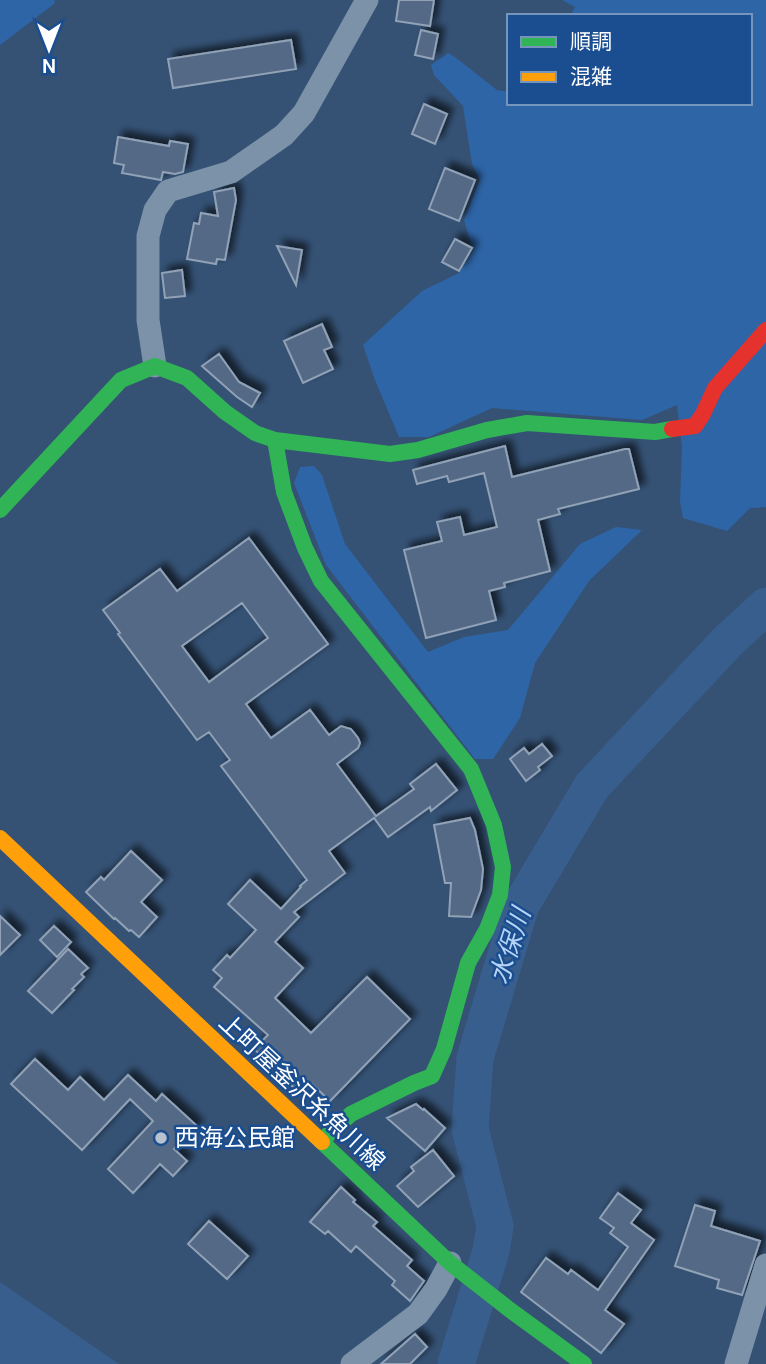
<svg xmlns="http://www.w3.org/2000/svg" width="766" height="1364" font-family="'DM Sans','Noto Sans JP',sans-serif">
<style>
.green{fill:#2e65a7}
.water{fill:#385e8d}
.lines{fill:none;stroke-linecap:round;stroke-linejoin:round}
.river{stroke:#385e8d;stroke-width:37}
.building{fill:#526986;stroke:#91a2b6;stroke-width:2;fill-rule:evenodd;filter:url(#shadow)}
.street{stroke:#7c92a8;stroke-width:23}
.fast{stroke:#30b455;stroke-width:16}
.slow{stroke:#ff9f0a;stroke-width:16}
.jam{stroke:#e5322d;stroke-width:16}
.poi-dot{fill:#b8c2cf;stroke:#1a4e90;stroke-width:2.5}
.labels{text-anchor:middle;stroke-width:5;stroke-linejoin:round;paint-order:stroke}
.street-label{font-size:24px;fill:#fff;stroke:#1a4e90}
.poi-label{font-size:24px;fill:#fff;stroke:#1a4e90;text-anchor:start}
.water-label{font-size:26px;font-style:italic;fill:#b4d3f6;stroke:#1a4e90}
</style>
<defs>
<filter id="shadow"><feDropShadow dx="6" dy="-6" stdDeviation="3.5" flood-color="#0009"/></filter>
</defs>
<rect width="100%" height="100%" fill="#355275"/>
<!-- green -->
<path class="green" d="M0 0H55L54 4 0 45Z
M562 0H766V507L750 508 727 531 683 518 680 502 682 447 677 405 642 420 492 408 429 437H399L375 380 363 345 422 291 459 273 473 251 464 220 480 180 472 164 463 106 434 75 431 65 448 53 455 57 497 90 509 92V103H750V16H570L575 7Z
M314 466 322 475 345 544 428 652 464 637 508 630 580 544 616 527 642 530 589 581 535 663 520 718 493 759H475L326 565 294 483 300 467Z"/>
<!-- water -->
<path class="water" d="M0 1282 119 1364H0Z"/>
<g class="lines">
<!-- river -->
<path class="river" d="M456 1364 491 1251 495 1226 470 1129 475 1058 521 905 592 786 728 641 766 606"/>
</g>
<!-- building -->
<path class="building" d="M399 0H434L430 26 396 21Z
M421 30 438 34 433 59 415 55Z
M291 40 296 69 173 88 168 59Z
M424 104 447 114 435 144 412 134Z
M118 137 169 146 170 141 188 144 183 172 175 174 163 172 161 180 122 173 124 165 114 163Z
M445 168 475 180 459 221 429 209Z
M234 188 236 200 225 260 217 259 216 264 187 259 194 223 199 224 201 213 218 216 214 192Z
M455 239 472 248 459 271 442 262Z
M277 246 302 250 296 285Z
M182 270 185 296 165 298 162 273Z
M322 324 332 347 324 350 333 369 303 383 284 341Z
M219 354 239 382 260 393 252 407 237 397 202 366Z
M505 446 512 477 625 449H629L639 489 558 509 560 514 538 520 550 571 504 583 505 587 489 591 496 620 426 638 404 550 442 541 437 522 460 517 464 535 497 527 484 473 449 482 447 476 417 484 413 470Z
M249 538 328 644 246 704 271 738 310 710 329 735 341 726 351 729 358 738 360 743 358 748 337 764 376 816 414 789 410 784 436 764 457 790 431 811 430 807 388 837 374 818 329 851 345 873 294 912 299 917 275 942 303 968 275 998 311 1033 367 977 410 1019 330 1101 312 1084 301 1095 286 1080 287 1079 254 1049 268 1035 214 987 222 978 213 970 227 955 230 958 256 930 228 904 250 880 281 909 301 887 300 886 307 880 221 766 230 760 209 732 197 740 118 634 120 633 103 610 160 569 177 591ZM242 603 268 638 209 682 182 646Z
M542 744 552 756 538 767 540 770 526 781 510 759 524 748 529 754Z
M470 818 475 830 483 869 481 890 471 917 449 916 451 883H445L434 825Z
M131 851 162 880 141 902 157 917 139 937 131 930 129 931 115 918 114 919 86 892 101 877 104 880Z
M0 916 20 935 0 955Z
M54 926 71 942 57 957 40 940Z
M68 949 88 968 81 974 84 977 72 989 74 990 52 1013 28 991Z
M35 1059 68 1090 80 1077 104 1100 128 1075 156 1101 162 1094 197 1126 174 1149 187 1161 173 1176 160 1164 133 1193 108 1169 153 1121 130 1099 82 1150 11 1084Z
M416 1104 423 1110 424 1109 445 1128 425 1151 387 1118Z
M433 1150 454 1176 418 1207 397 1186 414 1171 411 1167Z
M341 1187 355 1200 353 1202 377 1222 373 1226 412 1260 407 1266 424 1281 410 1301 392 1285 395 1281 356 1246 351 1252 328 1231 325 1234 310 1222Z
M618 1193 641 1210 631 1223 654 1240 605 1310 624 1324 601 1353 521 1292 546 1258 568 1274 571 1270 598 1290 628 1247 610 1233 614 1228 600 1218Z
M695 1205 715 1211 711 1226 760 1241 742 1295 717 1288 719 1280 675 1266Z
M209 1221 248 1256 227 1279 188 1244Z
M415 1334 427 1347 410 1364H381Z"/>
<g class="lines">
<!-- street -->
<path class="street" d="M155 366 148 320V236L155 210 168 191 231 172 284 135 304 113 367 0
M352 1364 418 1314 436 1289 450 1263
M736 1364 766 1265"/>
<!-- fast -->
<path class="fast" d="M275 440 284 492 305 548 321 581 471 769 494 825 503 867 500 895 487 929 468 963 444 1049 432 1076 414 1083 351 1114 321 1141
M0 510 121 380 155 366 187 378 225 412 255 433 275 440 390 454 418 450 487 430 527 423 655 432 672 429
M322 1142 450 1263 510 1310 584 1364"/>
<!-- slow -->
<path class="slow" d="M0 838 322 1142"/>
<!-- jam -->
<path class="jam" d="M672 429 695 426 703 414 715 388 766 330"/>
</g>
<!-- markers -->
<circle class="poi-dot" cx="161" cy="1138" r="7"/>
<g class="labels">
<!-- street labels -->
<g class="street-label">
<text transform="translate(302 1092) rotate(43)" y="8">上町屋釜沢糸魚川線</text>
</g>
<!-- poi labels -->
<g class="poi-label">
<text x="175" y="1146">西海公民館</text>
</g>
<!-- water labels -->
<g class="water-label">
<text transform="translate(510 946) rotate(-72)" y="9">水保川</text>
</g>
</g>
<!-- legend -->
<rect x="507" y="14" width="245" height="91" fill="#1a4e90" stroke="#7695bc" stroke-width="2"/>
<rect x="521" y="37" width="35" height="10" fill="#30b455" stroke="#7695bc" stroke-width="2"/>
<text x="570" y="49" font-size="21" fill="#ffffff">順調</text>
<rect x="521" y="72" width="35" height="10" fill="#ff9f0a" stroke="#7695bc" stroke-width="2"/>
<text x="570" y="84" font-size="21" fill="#ffffff">混雑</text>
<!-- north arrow -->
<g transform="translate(49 49) rotate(180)" stroke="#1a4e90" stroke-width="5" paint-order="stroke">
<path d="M0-5L12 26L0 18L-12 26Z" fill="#ffffff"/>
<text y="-10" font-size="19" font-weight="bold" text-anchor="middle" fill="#ffffff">N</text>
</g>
</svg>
